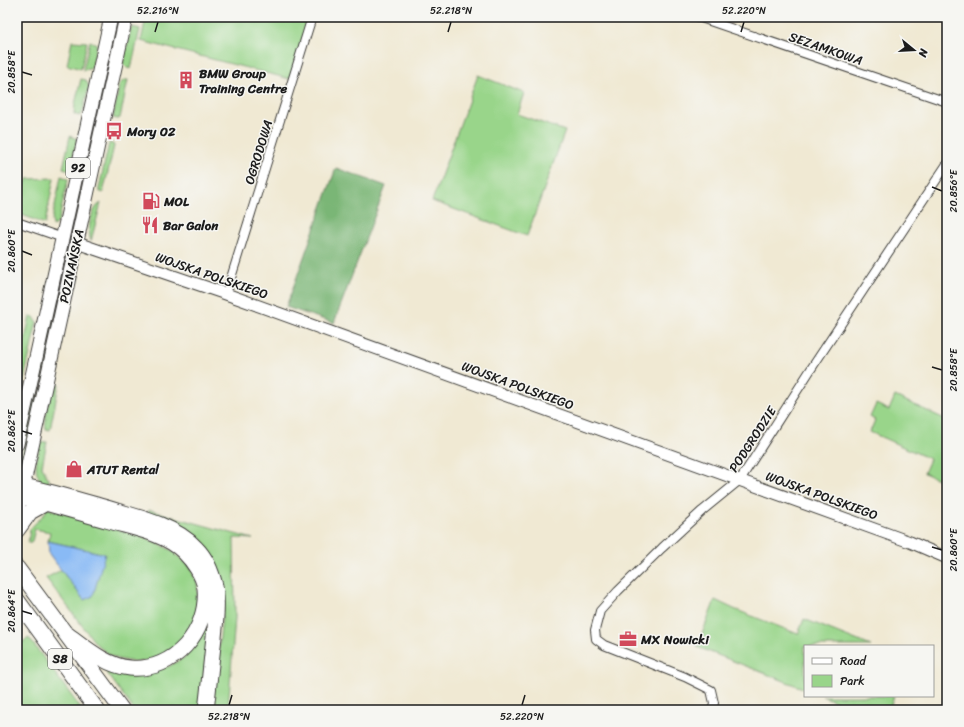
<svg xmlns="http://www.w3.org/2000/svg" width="964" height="727" font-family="Sriracha,sans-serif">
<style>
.green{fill:#99d58a;stroke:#5a7853}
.forest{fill:#7ab676;stroke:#4b6949}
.water{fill:#89baf5;stroke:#526b88}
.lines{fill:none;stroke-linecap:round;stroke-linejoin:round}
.street-casing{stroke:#3c3b37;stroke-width:10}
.secondary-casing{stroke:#3c3b37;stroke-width:13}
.primary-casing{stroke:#3c3b37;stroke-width:15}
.highway-casing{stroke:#3c3b37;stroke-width:17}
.street{stroke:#fff;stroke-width:8}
.secondary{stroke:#fff;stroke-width:11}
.primary{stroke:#fff;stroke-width:13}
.highway{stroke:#fff;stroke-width:15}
.ticks{fill:none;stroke:#1c1c1c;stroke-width:1.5}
.labels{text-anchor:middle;stroke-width:3;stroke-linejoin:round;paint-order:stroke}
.shield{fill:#f6f6f2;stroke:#5d5d5c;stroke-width:1}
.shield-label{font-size:12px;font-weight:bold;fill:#1c1c1c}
.street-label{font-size:13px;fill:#1c1c1c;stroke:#f6f6f2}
.poi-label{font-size:13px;font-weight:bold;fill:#1c1c1c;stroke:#f6f6f2;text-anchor:start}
.neatline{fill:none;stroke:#1c1c1c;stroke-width:1.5}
.ticks-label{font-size:10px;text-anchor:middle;fill:#1c1c1c}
</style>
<rect width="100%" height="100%" fill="#f6f6f2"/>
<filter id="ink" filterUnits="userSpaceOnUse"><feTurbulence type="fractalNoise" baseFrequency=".025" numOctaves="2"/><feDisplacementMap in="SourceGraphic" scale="8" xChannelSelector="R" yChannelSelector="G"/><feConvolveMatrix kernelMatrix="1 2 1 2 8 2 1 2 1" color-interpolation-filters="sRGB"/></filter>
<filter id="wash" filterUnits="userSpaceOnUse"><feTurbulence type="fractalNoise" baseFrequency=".012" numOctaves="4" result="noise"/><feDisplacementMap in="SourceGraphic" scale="16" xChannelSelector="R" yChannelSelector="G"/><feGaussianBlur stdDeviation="0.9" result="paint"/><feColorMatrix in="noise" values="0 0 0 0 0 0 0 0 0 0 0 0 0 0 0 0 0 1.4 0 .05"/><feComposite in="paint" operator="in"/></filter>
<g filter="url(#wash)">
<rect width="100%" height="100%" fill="#f0e9d3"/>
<!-- green -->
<path class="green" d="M116 17H121L86 176 81 175Z
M146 17H310L290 79 141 41Z
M133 27 140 29 131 69 127 68 123 64 131 28Z
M72 41 87 42 81 69 67 65Z
M90 41 97 44 92 67 90 69 83 70Z
M478 75 524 93 517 114 565 131 527 236 432 201Z
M81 79 86 80 89 87 82 114 79 116 74 114 75 104Z
M125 80H128L120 118 118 119 113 118 119 86 120 83Z
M70 136 77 139 70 170 63 168Z
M109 143 113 144 114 146 103 193 99 191V188Z
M61 176 67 178 68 180 59 219 58 223 53 226 52 220Z
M54 178 45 224 17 213 27 179Z
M101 203 91 241C87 231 90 209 101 203Z
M60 269 65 270 21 470 20 465 44 355Z
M30 316 34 317 37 322 17 410V376Z
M59 384 50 430 46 429C44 422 48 394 54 388 56 385 56 385 59 384Z
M895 396 947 420V483L924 473 930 459 870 432 875 420 870 417 876 404 889 410Z
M43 442H47L42 466 49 481 48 485C34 479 35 466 38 453 39 448 39 445 43 442Z
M47 508 146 538 171 550 189 566 197 582 199 613 183 643 151 661 134 662 118 659 108 654 96 644 46 578 61 570 84 600 105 554 48 541 50 532 35 529 32 541 31 543H28L30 529 45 513Z
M149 510 253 539 234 538 235 618 228 710H212L223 608 148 513Z
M715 600 734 609 798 634 804 619 871 646H805V689L697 647Z
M209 612 202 710H134L99 662 168 667 185 657 203 632Z
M29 638 82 710H17L18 650 17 641 19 644Z
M822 696H894L889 710H857Z"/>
<!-- forest -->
<path class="forest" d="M336 168 386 186 334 323 286 307Z"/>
<!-- water -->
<path class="water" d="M48 541 105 554 93 596 84 600 49 554Z"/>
</g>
<g filter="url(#ink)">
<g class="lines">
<!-- street casing -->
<g class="street-casing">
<path id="street" d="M698 17 947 102
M17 222 63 238
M226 294 312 17
M712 710 714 703 711 690 685 677 604 645 596 639 595 630 600 611 618 591 662 548 702 511 740 480 811 369 947 164"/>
</g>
<!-- secondary casing -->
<g class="secondary-casing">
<path id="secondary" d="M77 243 226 294 910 542 947 558"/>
</g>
<!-- primary casing -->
<g class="primary-casing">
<path id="primary" d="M17 444 111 17
M17 515 126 17"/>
</g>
<!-- highway casing -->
<g class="highway-casing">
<path id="highway" d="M23 486C50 491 76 499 103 507 133 516 174 524 196 548 206 558 212 573 215 586 218 602 216 621 214 637 211 662 209 686 206 710
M21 496C49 504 78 512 106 520 131 528 164 532 184 552 193 561 203 575 205 588 209 631 174 672 130 668 106 666 86 648 67 634
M17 530 30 512 46 503
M17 568 122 710
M17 600 97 710"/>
</g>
<!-- street -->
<use href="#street" class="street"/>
<!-- secondary -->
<use href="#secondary" class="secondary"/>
<!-- primary -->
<use href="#primary" class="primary"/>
<!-- highway -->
<use href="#highway" class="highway"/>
</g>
</g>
<!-- ticks -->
<path class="ticks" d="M155 32 158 22M448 32 451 22M741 32 744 22M22 72 32 75M932 187 942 191M22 251 32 255M932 367 942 370M22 431 32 434M932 547 942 550M22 611 32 614M229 705 232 695M522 705 525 695"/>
<!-- icons -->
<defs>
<g id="building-bare" transform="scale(1.38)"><path d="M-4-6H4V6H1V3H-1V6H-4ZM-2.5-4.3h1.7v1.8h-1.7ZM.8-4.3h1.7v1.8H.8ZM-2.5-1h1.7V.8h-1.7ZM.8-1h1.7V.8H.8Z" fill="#d1495b" stroke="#f6f6f2" stroke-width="2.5" paint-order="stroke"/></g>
<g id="bus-bare" transform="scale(1.38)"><path d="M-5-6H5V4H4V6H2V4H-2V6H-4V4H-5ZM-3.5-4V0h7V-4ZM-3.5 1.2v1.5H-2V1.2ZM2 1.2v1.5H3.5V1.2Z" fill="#d1495b" stroke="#f6f6f2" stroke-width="2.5" paint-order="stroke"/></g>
<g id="fuel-bare" transform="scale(1.38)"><path d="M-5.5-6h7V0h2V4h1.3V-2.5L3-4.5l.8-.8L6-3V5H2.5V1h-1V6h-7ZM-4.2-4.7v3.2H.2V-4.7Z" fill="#d1495b" stroke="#f6f6f2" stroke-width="2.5" paint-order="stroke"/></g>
<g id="restaurant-bare" transform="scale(1.38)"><path d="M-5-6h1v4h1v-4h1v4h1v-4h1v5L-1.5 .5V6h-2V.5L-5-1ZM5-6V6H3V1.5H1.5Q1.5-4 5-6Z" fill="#d1495b" stroke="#f6f6f2" stroke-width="2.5" paint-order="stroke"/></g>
<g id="shop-bare" transform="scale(1.38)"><path d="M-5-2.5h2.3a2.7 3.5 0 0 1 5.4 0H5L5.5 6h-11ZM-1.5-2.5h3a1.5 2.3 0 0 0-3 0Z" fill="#d1495b" stroke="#f6f6f2" stroke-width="2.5" paint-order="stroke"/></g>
<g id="office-bare" transform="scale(1.38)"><path d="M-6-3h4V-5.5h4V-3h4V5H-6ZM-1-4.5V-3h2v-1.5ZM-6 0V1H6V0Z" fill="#d1495b" stroke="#f6f6f2" stroke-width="2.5" paint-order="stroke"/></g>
</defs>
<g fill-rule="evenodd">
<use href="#building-bare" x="186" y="80"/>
<use href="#bus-bare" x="114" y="131"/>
<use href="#fuel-bare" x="151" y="201"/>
<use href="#restaurant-bare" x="150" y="225"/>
<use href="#shop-bare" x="74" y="469"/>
<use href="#office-bare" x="628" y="639"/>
</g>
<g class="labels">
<!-- shield labels -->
<g class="shield">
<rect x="66" y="158" width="24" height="20" rx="3"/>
<rect x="48" y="649" width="24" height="20" rx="3"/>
</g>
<g class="shield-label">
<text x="78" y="172">92</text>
<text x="60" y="663">S8</text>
</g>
<!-- street labels -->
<g class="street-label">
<text transform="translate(826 48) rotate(19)" y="5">SEZAMKOWA</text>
<text transform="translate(258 152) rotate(-73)" y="5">OGRODOWA</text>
<text transform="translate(71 266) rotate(-78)" y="5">POZNAŃSKA</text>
<text transform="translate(212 275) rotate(19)" y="5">WOJSKA POLSKIEGO</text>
<text transform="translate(518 385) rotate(20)" y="5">WOJSKA POLSKIEGO</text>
<text transform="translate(752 439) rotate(-57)" y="5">PODGRODZIE</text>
<text transform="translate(822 495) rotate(20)" y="5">WOJSKA POLSKIEGO</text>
</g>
<!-- poi labels -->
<g class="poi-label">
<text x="199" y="78">BMW Group<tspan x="199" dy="15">Training Centre</tspan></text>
<text x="127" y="136">Mory 02</text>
<text x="164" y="206">MOL</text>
<text x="163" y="230">Bar Galon</text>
<text x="87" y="474">ATUT Rental</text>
<text x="641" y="644">MX Nowicki</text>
</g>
</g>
<!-- margin -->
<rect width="964" height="727" fill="none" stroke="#f6f6f2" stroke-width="44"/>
<!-- legend -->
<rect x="804" y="645" width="130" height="52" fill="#f6f6f2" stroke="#9f9f9c"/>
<rect x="812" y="658" width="20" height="6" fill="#ffffff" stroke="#9f9f9c"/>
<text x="840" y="665" font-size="12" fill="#1c1c1c">Road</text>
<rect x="812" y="675" width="20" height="12" fill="#99d58a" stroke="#9f9f9c"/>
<text x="840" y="685" font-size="12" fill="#1c1c1c">Park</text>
<!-- north arrow -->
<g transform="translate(914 50) rotate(108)" stroke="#f6f6f2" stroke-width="3" paint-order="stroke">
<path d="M0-3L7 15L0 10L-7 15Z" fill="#1c1c1c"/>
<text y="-6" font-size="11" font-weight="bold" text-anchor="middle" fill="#1c1c1c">N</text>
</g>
<rect x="22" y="22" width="920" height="683" class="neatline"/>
<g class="ticks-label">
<text x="158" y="14">52.216°N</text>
<text x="451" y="14">52.218°N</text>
<text x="744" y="14">52.220°N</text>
<text transform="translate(11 72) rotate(-90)" y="4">20.858°E</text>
<text transform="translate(953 191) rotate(-90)" y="4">20.856°E</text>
<text transform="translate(11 251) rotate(-90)" y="4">20.860°E</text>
<text transform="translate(953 370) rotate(-90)" y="4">20.858°E</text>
<text transform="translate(11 431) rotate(-90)" y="4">20.862°E</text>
<text transform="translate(953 550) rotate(-90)" y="4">20.860°E</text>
<text transform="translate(11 611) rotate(-90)" y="4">20.864°E</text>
<text x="229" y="720">52.218°N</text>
<text x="522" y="720">52.220°N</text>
</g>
</svg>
